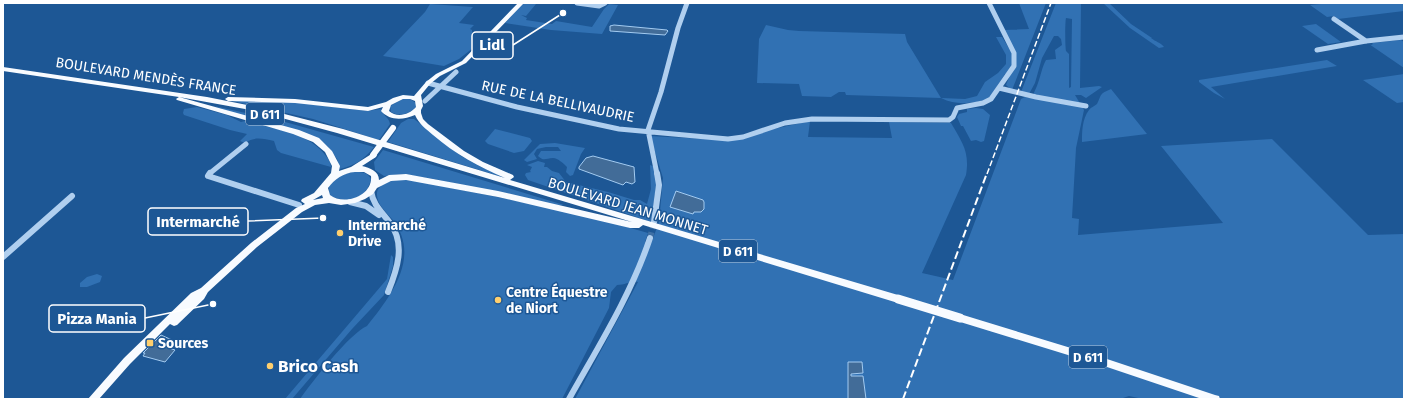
<svg xmlns="http://www.w3.org/2000/svg" width="1407" height="402" font-family="'Fira Sans',sans-serif">
<style>
.green{fill:#3171b3;fill-rule:evenodd}
.water{fill:#426c98;stroke:#a3cbf1}
.lines{fill:none;stroke-linecap:round;stroke-linejoin:round}
.minor-tunnel{stroke:#3f70a5;stroke-width:6;stroke-dasharray:6 3.5;stroke-linecap:butt}
.minor-far1{stroke:#b0cfef;stroke-width:5}
.minor{stroke:#b0cfef;stroke-width:6}
.major{fill:#f8fbff;fill-rule:evenodd}
.rail-far1{stroke:#fff;stroke-width:1.5;stroke-dasharray:6 2.5;stroke-linecap:butt}
.rail{stroke:#fff;stroke-width:2;stroke-dasharray:8 3.5;stroke-linecap:butt}
.major-bridge-far1{stroke:#f8fbff;stroke-width:6}
.major-bridge{stroke:#f8fbff;stroke-width:9}
.poi-dot{fill:#ffcf6e;stroke:#1d5795;stroke-width:1.5}
.labels{text-anchor:middle;stroke-width:3;stroke-linejoin:round;paint-order:stroke}
.shield{fill:#1d5795;stroke:#bbcddf;stroke-width:1}
.shield-label{font-size:13px;font-weight:bold;fill:#fff}
.street-label{font-size:14px;fill:#fff;stroke:#1d5795}
.poi-label{font-size:14px;font-weight:bold;fill:#fff;stroke:#1d5795;text-anchor:start}
.near-poi-label{font-size:17px;font-weight:bold;fill:#fff;stroke:#1d5795;text-anchor:start}
.leader{fill:none;stroke:#fff;stroke-width:1.5}
.callout-dot{fill:#fff;stroke:#1d5795;stroke-width:1.5}
.callout{fill:#1d5795;stroke:#fff;stroke-width:1.5}
.callout-label{font-size:15px;text-anchor:middle;font-weight:bold;fill:#fff}
</style>
<rect width="100%" height="100%" fill="#1d5795"/>
<!-- green -->
<path class="green" d="M523 3H540L536 4 526 16 521 15 527 18 526 20 552 24 556 21 592 27 604 9 609 4 618 5 602 34 551 30 505 23Z
M1019 3H1046L1012 90 1006 85 1010 75 1005 74 988 100C971 103 957 106 941 98L846 95 845 92H839L831 97 802 96 799 84 757 83 759 39 766 25 788 30 799 31 905 34 907 42 941 98 965 99 977 96 985 82 998 73 1006 64V55L996 37H1002L1012 53 1004 30 1029 29Z
M1056 3H1081L1080 88 1099 86 1102 87 1086 98 1081 95H1075L1084 110 1076 148 1072 218 1079 219 1078 235 1223 223 1161 146 1272 139 1368 235 1404 234V399H1143L1129 396 1120 399H575L638 282C631 281 625 285 617 285L611 292 609 308 562 399H300C312 382 350 333 367 326 391 296 422 256 392 219 386 212 376 203 377 193 378 184 391 180 398 180 417 179 448 188 467 191 528 203 588 215 648 233L645 242 652 241 659 222 663 178 650 136 724 140 810 121 808 137 892 138 889 122 951 123C962 142 970 152 966 175L922 273 953 280 1021 99 1025 97 1039 99 1033 96C1034 91 1037 87 1038 83 1041 75 1042 67 1046 60L1056 59 1055 50 1062 45 1061 39 1058 36H1054L1042 58 1035 83 1029 94 1021 92ZM1066 18 1072 19 1071 87 1069 88V54L1066 51C1065 45 1065 22 1066 18Z
M1103 3H1109L1131 24 1152 38H1151C1156 42 1160 42 1164 47L1159 48 1130 28Z
M1331 3H1404V11L1338 19 1334 16 1327 17 1310 5Z
M430 4 473 7 459 23 474 25 470 29 472 30V33L485 34 473 48 459 59 444 66 383 56 425 12Z
M1316 24 1341 42 1328 44 1302 26Z
M1401 40 1404 42V68L1369 44 1371 45 1373 44 1372 43Z
M1327 60 1337 66 1211 87 1225 99 1214 93 1199 82V80Z
M1404 74V102L1397 103 1363 80Z
M1111 89 1147 134 1082 142C1082 132 1082 119 1089 110 1091 107 1095 106 1097 104 1102 94 1099 94 1111 89Z
M403 99H410L416 103V107C409 114 400 117 391 112L390 106Z
M228 100 293 102 367 111 381 109C382 115 389 117 390 124L379 140 313 119Z
M214 106 278 120 374 147C364 160 355 165 340 169L337 159 327 146Z
M197 107 227 115 241 122 245 121C272 129 309 132 326 156 329 160 331 163 331 167L281 153 277 150 274 141C263 139 255 136 245 143L240 141 247 134 230 130 184 115 183 113 184 109Z
M976 108 983 109 990 115 984 141 981 142 976 140 971 141 963 126H961L957 117 959 114 967 112V109Z
M408 119H414L418 122 461 156 481 167 509 179 388 142 401 123Z
M495 129 530 138 532 141 524 151 514 153 488 144 485 141Z
M555 143 585 148 581 154 573 175 570 176 566 172 567 167C564 164 558 158 553 158 546 158 544 162 538 156L541 151H561L558 147H546L537 149 534 154 537 159 527 162 524 160 540 144Z
M383 150 564 205H557L434 179 402 174 384 176 375 170 374 162Z
M538 161 545 163 544 167H547L552 171 559 173 566 182 608 192 634 200H640L647 204 651 189 650 165 655 167 657 179 651 222 528 180 525 175 526 173 531 172 530 171 532 167 527 165Z
M352 172C360 172 367 171 371 179 367 199 347 205 329 195V186L338 176Z
M391 255 393 257V266L384 295 352 329 292 399H285L387 279Z
M97 274 102 276 100 282 87 287H80V283L87 277Z"/>
<!-- water -->
<path class="water" d="M614 25 667 30 668 31 665 35 610 31V26Z
M593 156 634 167 635 182 632 184 626 182 623 185 579 169V167L586 158Z
M676 191 703 200 704 202V209L701 212H694L693 214 670 207Z
M161 335 172 340 166 347 175 350 165 362 143 356 145 353H143Z
M848 362H862L863 373 851 374V376H863L866 399H848Z"/>
<g class="lines">
<!-- minor-tunnel -->
<path class="minor-tunnel" d="M650 238 654 222"/>
<!-- minor-far1 -->
<path class="minor-far1" d="M577 3 599 6 605 3
M1334 19 1366 41
M1317 50 1366 41 1404 37
M428 83 517 107 619 129 728 139 743 137 785 123 812 119 949 120 953 117 957 108 983 103 991 99 1014 66V53L989 3
M999 88 1036 97 1086 106
M425 101 456 72
M209 174 246 144
M657 174 648 130 661 92 678 28 687 3"/>
<!-- minor -->
<path class="minor" d="M210 173 208 176 299 205
M371 191C373 205 382 212 390 223 406 244 397 270 388 292
M350 202 366 206 379 215
M654 222 659 185 657 173
M3 257 72 196
M569 399C598 347 631 295 650 238"/>
<!-- major -->
<path class="major" d="M518 3H524L466 63 440 76 430 84 421 95 423 106 421 110V113L423 119 428 124 464 151 483 162 513 175 514 177 510 180 898 295 901 296 903 299 901 302 898 303 643 225 639 228H630L498 197 406 180 391 181 377 188 373 194 365 199 355 203 341 205 329 203 315 205 302 212 257 247 208 292 204 299 177 325 174 326 170 324 130 364 99 399H88L124 358 191 293 201 288 251 243 296 208 305 204 301 201 302 199 314 193 331 173 332 166 325 152 313 142 293 134 177 100 176 99 179 97 3 71V67L207 97 257 107 343 129 505 178C479 167 455 154 433 135 426 129 419 124 415 115 403 120 390 121 381 111L383 107 368 111 295 103 228 101 225 99 228 97 295 99 368 107 386 102 393 98 403 95 414 96 426 82 436 74 462 61ZM179 97 256 111 337 133 632 222 498 191 406 174 389 175 379 180C379 171 370 168 362 166L376 157 377 155 376 153H373L351 167 339 171 340 166 332 151 319 138 299 130ZM403 99H410L415 101 416 107C409 115 397 118 389 111L391 105ZM355 172H364L371 176C373 196 344 206 330 195L328 188C335 179 343 173 355 172ZM322 195 323 198 313 200Z
M960 314 1107 359 1215 395 1219 396 1220 399H1202L1107 367 957 321 955 318 957 315Z"/>
<!-- rail-far1 -->
<path class="rail-far1" d="M987 174 1051 3"/>
<!-- rail -->
<path class="rail" d="M903 399 987 173"/>
<!-- major-bridge-far1 -->
<path class="major-bridge-far1" d="M373 155 393 128"/>
<!-- major-bridge -->
<path class="major-bridge" d="M898 299 960 318"/>
</g>
<!-- markers -->
<g class="poi-dot">
<circle cx="340" cy="233" r="4"/>
<circle cx="498" cy="300" r="4"/>
<rect x="146" y="339" width="8" height="8" rx="2"/>
<circle cx="270" cy="366" r="4"/>
</g>
<g class="labels">
<!-- shield labels -->
<g class="shield">
<rect x="246" y="103" width="38" height="22" rx="3"/>
<rect x="719" y="240" width="38" height="22" rx="3"/>
<rect x="1069" y="346" width="38" height="22" rx="3"/>
</g>
<g class="shield-label">
<text x="265" y="119">D 611</text>
<text x="738" y="256">D 611</text>
<text x="1088" y="362">D 611</text>
</g>
<!-- street labels -->
<g class="street-label">
<text transform="translate(146 76) rotate(9)" y="5">BOULEVARD MENDÈS FRANCE</text>
<text transform="translate(558 101) rotate(12)" y="5">RUE DE LA BELLIVAUDRIE</text>
<text transform="translate(628 206) rotate(17)" y="5">BOULEVARD JEAN MONNET</text>
</g>
<!-- poi labels -->
<g class="poi-label">
<text x="348" y="230">Intermarché<tspan x="348" dy="16">Drive</tspan></text>
<text x="506" y="297">Centre Équestre<tspan x="506" dy="16">de Niort</tspan></text>
<text x="158" y="348">Sources</text>
</g>
<!-- near-poi labels -->
<g class="near-poi-label">
<text x="278" y="372">Brico Cash</text>
</g>
</g>
<!-- callouts -->
<path class="leader" d="M563 13L513 45M323 218L248 221M213 304L145 318"/>
<g class="callout-dot">
<circle cx="563" cy="13" r="4"/>
<circle cx="323" cy="218" r="4"/>
<circle cx="213" cy="304" r="4"/>
</g>
<g class="callout">
<rect x="472" y="32" width="41" height="27" rx="4"/>
<rect x="148" y="208" width="100" height="27" rx="4"/>
<rect x="49" y="305" width="96" height="27" rx="4"/>
</g>
<g class="callout-label">
<text x="492" y="50">Lidl</text>
<text x="198" y="227">Intermarché</text>
<text x="97" y="324">Pizza Mania</text>
</g>
<!-- border -->
<rect width="1407" height="402" fill="none" stroke="#ffffff" stroke-width="8"/>
</svg>
